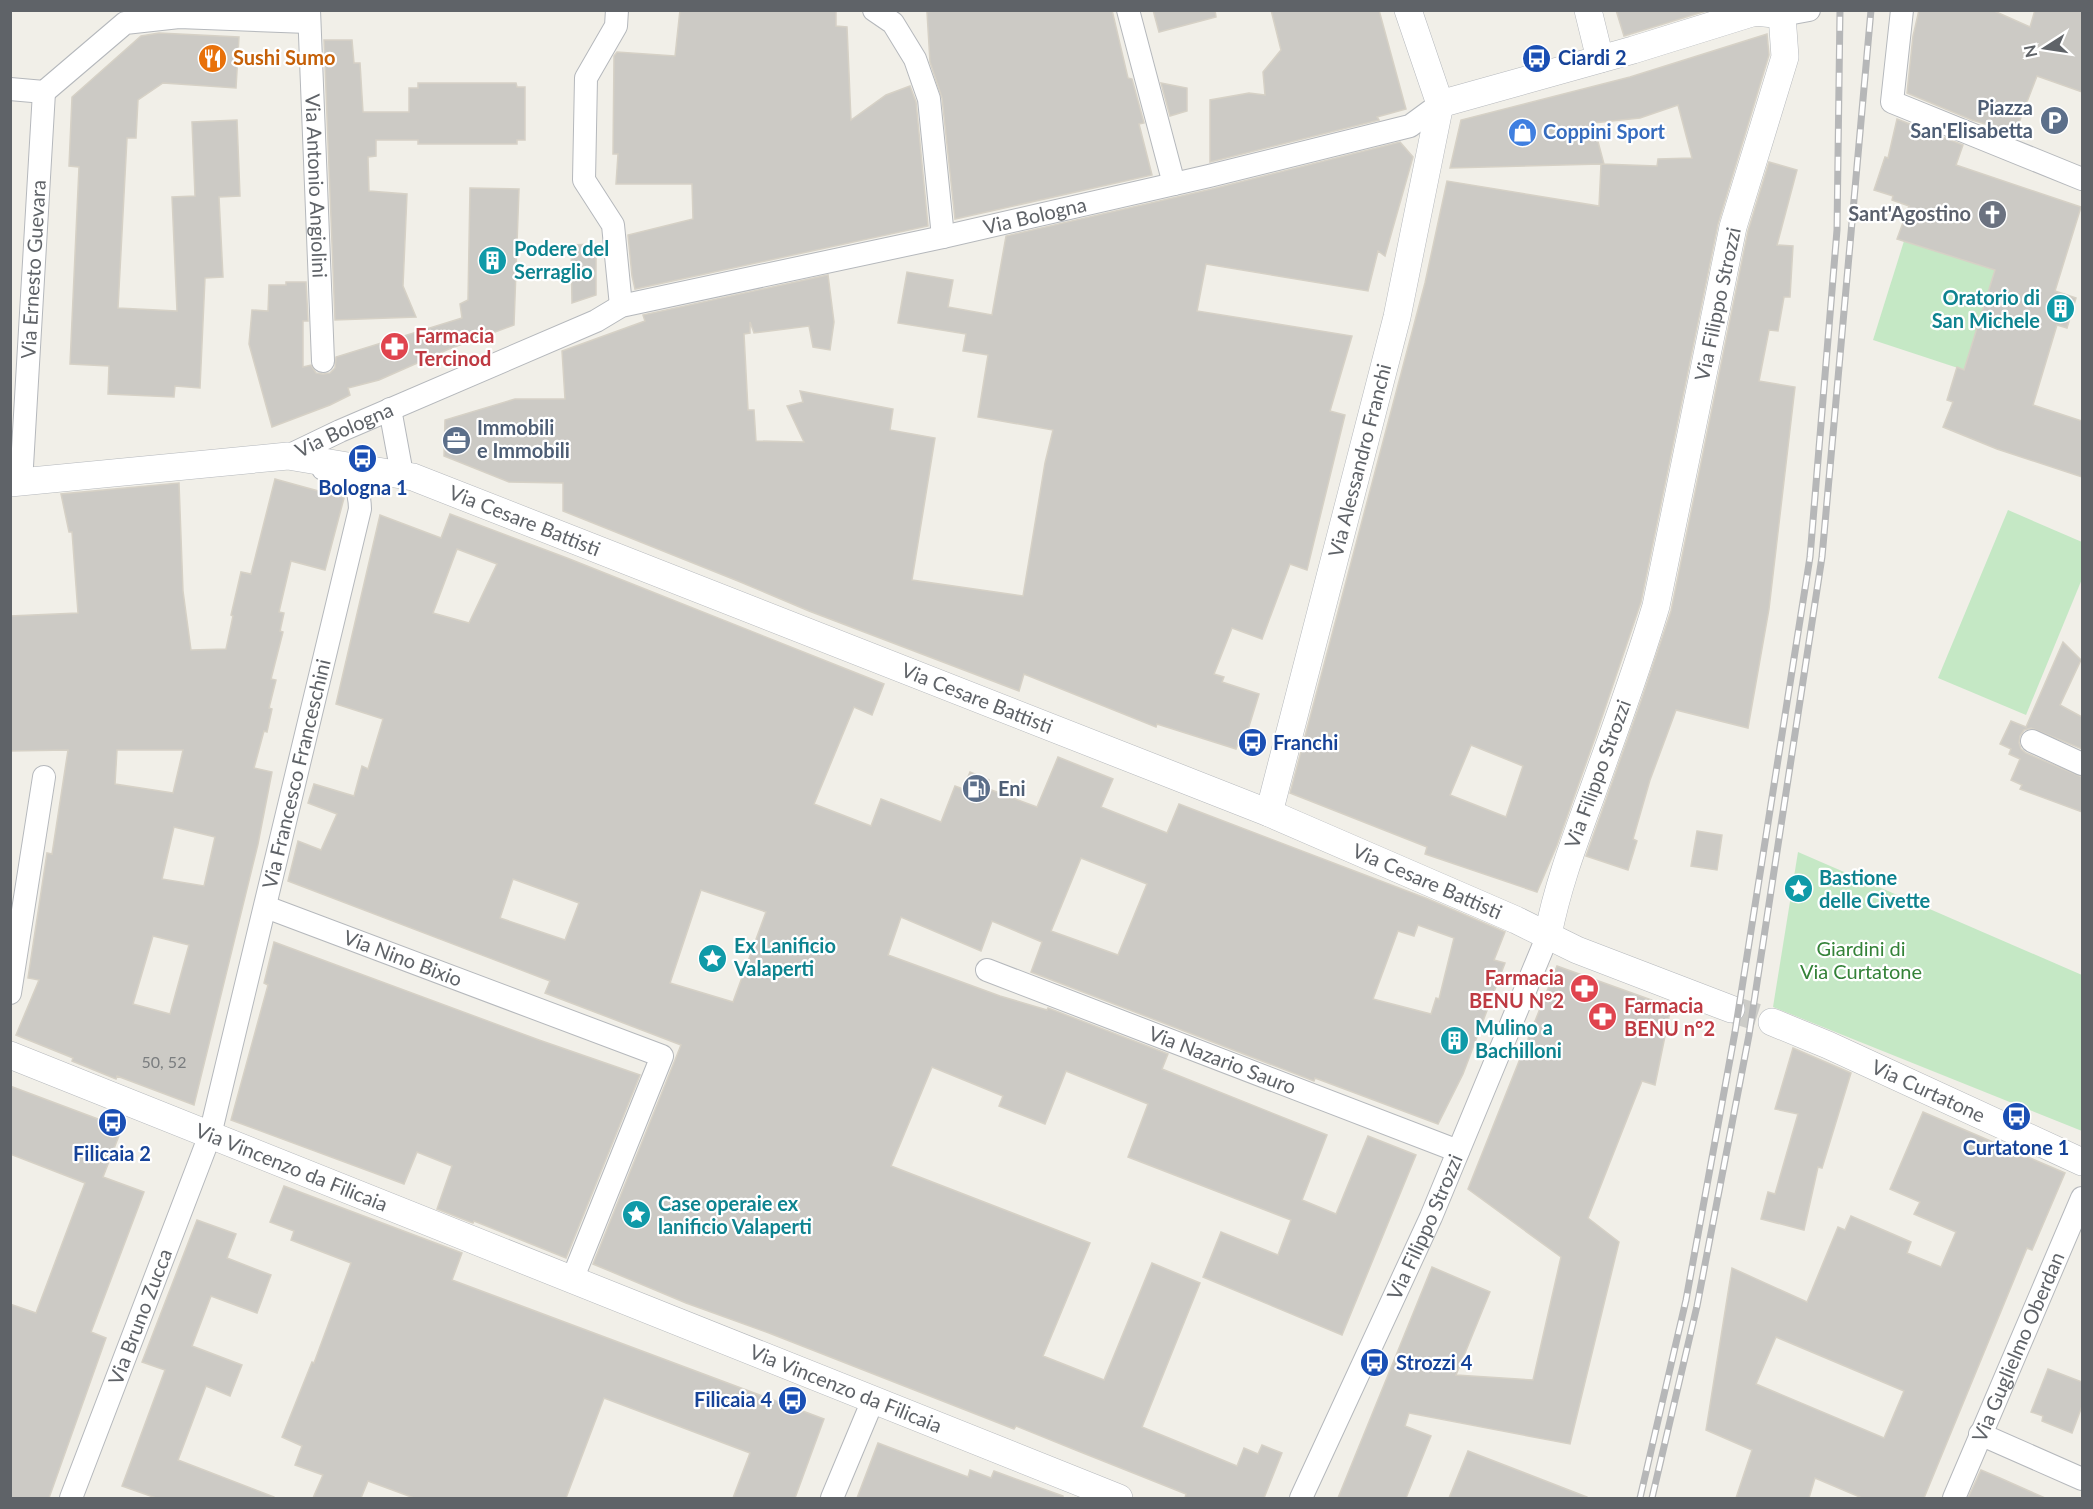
<svg xmlns="http://www.w3.org/2000/svg" width="2093" height="1509" viewBox="0 0 2093 1509" font-family="Lato,sans-serif">
<rect width="100%" height="100%" fill="#f1efe8"/>
<!-- green -->
<g fill="#c5e8c5">
<polygon points="1904,241 1995,270 1964,370 1873,340"/>
<polygon points="2008,510 2082,542 2082,579 2026,715 1938,678"/>
<polygon points="1798,852 2082,975 2082,1131 1773,1007"/>
</g>
<!-- building -->
<g fill="#cccac5" stroke="#d6d1c6" stroke-width="1.5" fill-rule="evenodd">
<polygon points="680,10 836,10 836,26 847,27 851,120 886,95 910,86 916,102 928,226 635,289 632,276 628,235 693,219 692,184 616,184 618,154 613,154 614,56 617,52 675,56"/>
<polygon points="940,10 1112,10 1128,78 1132,79 1144,123 1139,124 1152,175 955,219 942,98 930,62 927,12"/>
<polygon points="1153,10 1215,10 1216,17 1159,32"/>
<polygon points="1271,10 1379,10 1406,109 1377,117 1379,120 1210,162 1210,100 1249,93 1265,95 1263,72 1281,50"/>
<polygon points="1616,10 1706,10 1706,11 1624,36"/>
<polygon points="1919,10 1992,10 2030,27 2035,10 2082,10 2082,92 2037,76 2015,133 1972,120 1907,93 1913,36"/>
<polygon points="159,33 239,37 236,88 163,83 138,100 136,138 127,138 118,308 177,311 172,197 195,196 192,122 237,120 240,196 219,197 223,277 205,278 200,388 175,386 174,397 108,394 109,366 70,364 79,167 69,166 72,97 141,36"/>
<path d="M1767,34l2,21 -51,169 -77,378 -45,133 -39,110 -20,47 -112,-38 2,-7 -137,-54 135,-510 22,-102 152,25 2,-42 -151,4 11,-48 169,-43zM1678,105l14,53 -34,1 -1,7 -56,-2h3l-11,-41 47,-5zM1471,745l52,21 -17,51 -56,-22z"/>
<polygon points="324,40 352,40 354,63 360,63 363,112 409,112 409,88 418,88 418,83 516,83 517,87 525,87 525,140 517,140 517,144 418,144 418,140 376,140 376,156 368,157 369,191 407,194 403,286 416,317 335,320"/>
<polygon points="1161,83 1187,88 1187,111 1170,116"/>
<polygon points="1897,119 1963,145 1956,165 2081,207 2055,291 2076,298 2067,328 2057,325 2033,405 2082,421 2082,477 1997,449 1943,427 1953,402 1947,400 1957,367 1964,370 1995,270 1897,239 1909,206 1892,200 1893,196 1874,190 1885,157 1888,158"/>
<polygon points="1400,142 1413,157 1385,256 1378,251 1368,291 1206,264 1197,311 1352,336 1330,411 1345,415 1307,570 1290,564 1262,639 1232,628 1214,674 1224,677 1222,682 1259,694 1247,733 1242,731 1236,749 1157,724 1156,727 1024,674 1019,691 809,611 738,581 563,511 563,483 509,482 444,456 445,420 515,399 565,399 562,351 645,321 643,315 828,275 834,322 830,350 813,347 809,326 754,333 750,322 750,333 744,334 748,410 754,410 756,441 804,442 787,406 803,402 800,391 893,409 890,430 935,438 912,580 1023,596 1045,463 1053,430 978,417 988,355 963,351 966,334 898,323 907,272 953,280 948,307 992,315 1006,236 1212,189"/>
<polygon points="1769,162 1797,170 1777,245 1793,246 1790,297 1784,297 1778,331 1769,330 1759,381 1795,387 1769,609 1748,728 1676,710 1650,780 1633,839 1637,841 1628,870 1586,856 1641,701 1671,611 1748,231"/>
<polygon points="470,188 519,189 514,325 449,349 379,380 348,388 350,395 330,405 272,427 249,344 252,310 268,311 269,285 286,285 286,282 306,282 308,321 303,321 303,367 311,365 316,373 323,374 330,373 335,368 336,357 462,318 460,304 468,300"/>
<polygon points="596,244 596,295 572,303 571,245"/>
<path d="M275,479l69,19 -19,72 -34,-9 -12,51 5,1 -4,18 3,1 -12,47 5,1 -7,28 3,1 -5,23 -3,-1 -10,37 18,4 -14,72 -64,261 -77,-29 -1,3 -44,-18 1,-3 -57,-23 23,-55 -11,-2 19,-125 5,1 16,-104 -58,1v-135l68,-3 -6,-81h-3l-8,-38 118,-11 4,108 8,59 35,-1 7,-33 -2,-1 10,-43 10,2zM117,750h66l-10,43 -58,-9zM174,827l41,10 -11,49 -42,-7zM153,936l36,9 -19,69 -37,-10z"/>
<path d="M450,514l117,44 317,126 -12,31 -18,-8 -40,97 57,22 10,-27 60,23 14,-36 8,3 7,-17 19,8 -3,8 51,19 21,-50 55,22 -12,28 66,26 12,-29 249,95 77,33 -11,28 11,3 -42,111 -25,50 -123,-46 -1,3 -283,-109 11,-30 -50,-21 -11,30 -80,-34 -13,38 112,41 47,14 1,-2 120,46 -6,15 165,66 -25,65 34,14 32,-78 48,19 -74,180 -139,-58 18,-45 57,23 13,-35 -163,-63 20,-53 -82,-33 -21,53 -46,-18 4,-10 -71,-29 -41,99 199,77 -47,113 61,24 48,-117 48,20 -58,144 95,39 7,-18 14,6 4,-9 20,8 -18,45h-79l1,-4 -108,-43 -62,-25 -2,3 -245,-96 -83,-30 -93,-39 88,-219 -136,-52 5,-12 -262,-100 10,-40 23,9 16,-36 -29,-11 6,-19 40,12 8,-30 6,3 15,-50 -47,-15 44,-189 61,23zM457,549l40,15 -28,59 -36,-10zM1081,858l66,26 -29,71 -67,-24zM513,879l66,24 -14,37 -65,-22zM701,890l65,22 -33,90 -63,-19zM1418,925l36,13 -15,61 -3,-1 -5,16 -58,-15 25,-68 16,5z"/>
<polygon points="2063,642 2081,660 2060,705 2082,717 2082,749 2031,728 2024,730 2020,736 2019,743 2021,749 2026,753 2082,777 2082,812 2020,789 2022,785 2011,780 2020,759 2009,754 2011,749 2000,744 2011,721 2026,727"/>
<polygon points="1697,831 1722,835 1717,870 1691,866"/>
<polygon points="274,942 539,1040 640,1075 566,1258 474,1221 473,1223 437,1209 452,1166 417,1152 404,1184 231,1120 268,985 264,983"/>
<polygon points="1557,966 1671,1007 1655,1085 1642,1081 1588,1218 1619,1242 1570,1444 1409,1413 1405,1426 1431,1436 1406,1498 1338,1498 1432,1267 1490,1292 1456,1375 1533,1380 1561,1257 1468,1189"/>
<polygon points="1793,1048 1851,1073 1822,1168 1818,1167 1804,1230 1761,1219 1768,1192 1775,1194 1798,1114 1775,1109"/>
<polygon points="10,1086 122,1128 103,1177 144,1192 91,1332 106,1338 49,1498 10,1498 10,1304 36,1313 85,1183 10,1154"/>
<path d="M1923,1112l142,61 -33,77 -5,-2 -103,250h-62l-47,-20 -6,20h-73l16,-48 -46,-20 26,-162 75,34 31,-75 7,3 6,-14 60,26 -4,11 34,14 15,-35 -42,-18 6,-12 -30,-13zM1776,1337l128,54 -20,47 -128,-54z"/>
<polygon points="284,1186 462,1253 452,1280 824,1419 795,1498 733,1498 750,1453 604,1398 566,1498 414,1498 368,1481 361,1498 313,1498 323,1475 295,1465 302,1446 282,1437 312,1362 314,1363 351,1263 291,1240 294,1231 270,1222"/>
<polygon points="197,1220 236,1234 227,1258 271,1275 257,1313 211,1296 192,1346 242,1365 230,1396 206,1386 178,1460 274,1497 274,1498 156,1498 122,1486 165,1370 142,1362"/>
<polygon points="2048,1369 2082,1382 2082,1406 2072,1433 2042,1421 2043,1416 2031,1412"/>
<polygon points="878,1443 968,1477 970,1470 991,1478 994,1471 1063,1496 1063,1498 857,1498"/>
<polygon points="1468,1451 1587,1497 1587,1498 1449,1498"/>
<polygon points="1981,1470 2000,1478 2045,1498 1968,1498"/>
</g>
<g fill="none" stroke-linecap="round" stroke-linejoin="round">
<!-- tertiary-tunnel -->
<polyline stroke="#ccccc8" stroke-width="27" stroke-dasharray="27 14" stroke-linecap="butt" points="1731,1009 1772,1022"/>
<defs>
<g id="minor">
<path id="s1" d="M309,10l14,351"/>
<polyline points="617,10 616,26 586,78 584,180 613,225 621,306"/>
<polyline points="874,10 893,23 915,59 929,99 943,237"/>
<polyline points="1128,10 1174,184"/>
<polyline points="1902,10 1892,102 2082,179"/>
<polyline points="1782,15 1809,10"/>
<polyline points="10,89 44,92 125,23 179,17 308,22"/>
<polyline points="390,409 402,474"/>
<path id="s2" d="M288,456l52,-25 256,-110 25,-15 322,-69 266,-61 201,-50 30,-22"/>
<path id="s3" d="M21,483l23,-391"/>
<polyline points="2032,741 2082,764"/>
<path id="s4" d="M266,907l396,149 -90,224"/>
<path id="s5" d="M987,970l471,181"/>
<polyline points="10,993 44,777"/>
<polyline points="1980,1434 2082,1479"/>
<path id="s6" d="M71,1498l139,-363 150,-626c-1,-31 -11,-30 -37,-40"/>
<polyline points="832,1498 873,1400"/>
<path id="s7" d="M1301,1498l130,-281 117,-282"/>
<path id="s8" d="M1954,1498l128,-300"/>
</g>
<g id="tertiary">
<polyline points="1588,10 1600,59"/>
<path d="M1440,104l193,-54 122,-38 27,3 3,42 -52,170 -77,379c-18,61 -40,120 -61,179 -18,50 -37,98 -47,150"/>
<path id="s9" d="M10,483l278,-27 125,21 856,336 247,107 61,30 154,59"/>
<path id="s10" d="M1269,813l128,-496 43,-213 -32,-94"/>
<path id="s11" d="M1772,1022l56,23 254,117"/>
<path id="s12" d="M10,1055l1109,443"/>
</g>
</defs>
<!-- minor casing -->
<use href="#minor" stroke="#b5b8bc" stroke-width="24"/>
<!-- tertiary casing -->
<use href="#tertiary" stroke="#b5b8bc" stroke-width="28"/>
<!-- minor -->
<use href="#minor" stroke="#fff" stroke-width="22"/>
<!-- tertiary -->
<use href="#tertiary" stroke="#fff" stroke-width="27"/>
<defs>
<g id="rail">
<polyline points="1640,1498 1686,1300 1735,1032 1810,557 1837,230 1840,10"/>
<polyline points="1652,1498 1697,1306 1749,1035 1822,557 1871,10"/>
</g>
</defs>
<!-- rail casing -->
<use href="#rail" stroke="#b6b7b8" stroke-width="7"/>
<!-- rail -->
<use href="#rail" stroke="#fff" stroke-width="4.5" stroke-dasharray="14" stroke-linecap="butt"/>
</g>
<!-- icons -->
<defs>
<symbol id="restaurant-disc" viewBox="-11 -11 22 22"><circle r="9.5" fill="#e8710a" stroke="#fff"/><path d="M-5-6h1v4h1v-4h1v4h1v-4h1v5L-1.5 .5V6h-2V.5L-5-1ZM5-6V6H3V1.5H1.5Q1.5-4 5-6Z" fill="#fff"/></symbol>
<symbol id="bus-disc" viewBox="-11 -11 22 22"><circle r="9.5" fill="#1a4fb4" stroke="#fff"/><path d="M-5-6H5V4H4V6H2V4H-2V6H-4V4H-5ZM-3.5-4V0h7V-4ZM-3.5 1.2v1.5H-2V1.2ZM2 1.2v1.5H3.5V1.2Z" fill="#fff"/></symbol>
<symbol id="parking-disc" viewBox="-11 -11 22 22"><circle r="9.5" fill="#5c6f8a" stroke="#fff"/><path d="M-3.5-5.5H1a3.5 3.5 0 0 1 0 7H-1V5.5H-3.5ZM-1-3.4V-.6H.8a1.4 1.4 0 0 0 0-2.8Z" fill="#fff"/></symbol>
<symbol id="shop-disc" viewBox="-11 -11 22 22"><circle r="9.5" fill="#3f7fe0" stroke="#fff"/><path d="M-5-2.5h2.3a2.7 3.5 0 0 1 5.4 0H5L5.5 6h-11ZM-1.5-2.5h3a1.5 2.3 0 0 0-3 0Z" fill="#fff"/></symbol>
<symbol id="church-disc" viewBox="-11 -11 22 22"><circle r="9.5" fill="#6b7280" stroke="#fff"/><path d="M-1.2-6h2.4v3.5h3.3v2.4h-3.3V6h-2.4V-.1h-3.3v-2.4h3.3Z" fill="#fff"/></symbol>
<symbol id="building-disc" viewBox="-11 -11 22 22"><circle r="9.5" fill="#0f9aa8" stroke="#fff"/><path d="M-4-6H4V6H1V3H-1V6H-4ZM-2.5-4.3h1.7v1.8h-1.7ZM.8-4.3h1.7v1.8H.8ZM-2.5-1h1.7V.8h-1.7ZM.8-1h1.7V.8H.8Z" fill="#fff"/></symbol>
<symbol id="pharmacy-disc" viewBox="-11 -11 22 22"><circle r="9.5" fill="#e0444e" stroke="#fff"/><path d="M-2-6h4v4h4v4h-4v4h-4v-4h-4v-4h4Z" fill="#fff"/></symbol>
<symbol id="office-disc" viewBox="-11 -11 22 22"><circle r="9.5" fill="#5c6f8a" stroke="#fff"/><path d="M-6-3h4V-5.5h4V-3h4V5H-6ZM-1-4.5V-3h2v-1.5ZM-6 0V1H6V0Z" fill="#fff"/></symbol>
<symbol id="fuel-disc" viewBox="-11 -11 22 22"><circle r="9.5" fill="#5c6f8a" stroke="#fff"/><path d="M-5.5-6h7V0h2V4h1.3V-2.5L3-4.5l.8-.8L6-3V5H2.5V1h-1V6h-7ZM-4.2-4.7v3.2H.2V-4.7Z" fill="#fff"/></symbol>
<symbol id="sight-disc" viewBox="-11 -11 22 22"><circle r="9.5" fill="#0f9aa8" stroke="#fff"/><path d="M0-6L1.8-2.2L6-1.7L2.9 1.2L3.7 5.4L0 3.3L-3.7 5.4L-2.9 1.2L-6-1.7L-1.8-2.2Z" fill="#fff"/></symbol>
</defs>
<g fill-rule="evenodd">
<use href="#restaurant-disc" x="196" y="42" width="33" height="33"/>
<use href="#bus-disc" x="1520" y="42" width="33" height="33"/>
<use href="#parking-disc" x="2038" y="104" width="33" height="33"/>
<use href="#shop-disc" x="1506" y="116" width="33" height="33"/>
<use href="#church-disc" x="1976" y="198" width="33" height="33"/>
<use href="#building-disc" x="476" y="244" width="33" height="33"/>
<use href="#building-disc" x="2044" y="292" width="33" height="33"/>
<use href="#pharmacy-disc" x="378" y="330" width="33" height="33"/>
<use href="#office-disc" x="440" y="424" width="33" height="33"/>
<use href="#bus-disc" x="346" y="442" width="33" height="33"/>
<use href="#bus-disc" x="1236" y="726" width="33" height="33"/>
<use href="#fuel-disc" x="960" y="772" width="33" height="33"/>
<use href="#sight-disc" x="1782" y="872" width="33" height="33"/>
<use href="#sight-disc" x="696" y="942" width="33" height="33"/>
<use href="#pharmacy-disc" x="1568" y="972" width="33" height="33"/>
<use href="#pharmacy-disc" x="1586" y="1000" width="33" height="33"/>
<use href="#building-disc" x="1438" y="1024" width="33" height="33"/>
<use href="#bus-disc" x="2000" y="1100" width="33" height="33"/>
<use href="#bus-disc" x="96" y="1106" width="33" height="33"/>
<use href="#sight-disc" x="620" y="1198" width="33" height="33"/>
<use href="#bus-disc" x="1358" y="1346" width="33" height="33"/>
<use href="#bus-disc" x="776" y="1384" width="33" height="33"/>
</g>
<g text-anchor="middle" stroke-width="4.5" stroke-linejoin="round" paint-order="stroke">
<!-- number labels -->
<g font-size="16" fill="#7a7d7f">
<text x="164" y="1068">50, 52</text>
</g>
<!-- food labels -->
<g font-size="20" font-weight="bold" fill="#c56008" stroke="#fff" text-anchor="start">
<text x="233" y="65">Sushi Sumo</text>
</g>
<!-- transit labels -->
<g font-size="20" font-weight="bold" fill="#164399" stroke="#fff" text-anchor="start">
<text x="1558" y="65">Ciardi 2</text>
<text x="363" y="495" text-anchor="middle">Bologna 1</text>
<text x="1273" y="750">Franchi</text>
<text x="2016" y="1155" text-anchor="middle">Curtatone 1</text>
<text x="112" y="1161" text-anchor="middle">Filicaia 2</text>
<text x="1396" y="1370">Strozzi 4</text>
<text x="772" y="1407" text-anchor="end">Filicaia 4</text>
</g>
<!-- service labels -->
<g font-size="20" font-weight="bold" fill="#4e5e75" stroke="#fff" text-anchor="start">
<text x="2033" y="115" text-anchor="end">Piazza<tspan x="2033" dy="23">San'Elisabetta</tspan></text>
<text x="477" y="435">Immobili<tspan x="477" dy="23">e Immobili</tspan></text>
<text x="998" y="796">Eni</text>
</g>
<!-- shop labels -->
<g font-size="20" font-weight="bold" fill="#366cbe" stroke="#fff" text-anchor="start">
<text x="1543" y="139">Coppini Sport</text>
</g>
<!-- street labels -->
<g font-size="20" fill="#5f6368" stroke="#fff">
<text dy="7" stroke="none"><textPath href="#s1" startOffset="176">Via Antonio Angiolini</textPath></text>
<text dy="7" stroke="none"><textPath href="#s2" startOffset="789">Via Bologna</textPath></text>
<text dy="7" stroke="none"><textPath href="#s3" startOffset="214">Via Ernesto Guevara</textPath></text>
<text transform="translate(1718 304) rotate(-78)" y="7">Via Filippo Strozzi</text>
<text dy="7" stroke="none"><textPath href="#s2" startOffset="62">Via Bologna</textPath></text>
<text dy="7" stroke="none"><textPath href="#s10" startOffset="364">Via Alessandro Franchi</textPath></text>
<text dy="7" stroke="none"><textPath href="#s9" startOffset="526">Via Cesare Battisti</textPath></text>
<text dy="7" stroke="none"><textPath href="#s9" startOffset="1012">Via Cesare Battisti</textPath></text>
<text dy="7" stroke="none"><textPath href="#s6" startOffset="760">Via Francesco Franceschini</textPath></text>
<text transform="translate(1598 774) rotate(-70)" y="7">Via Filippo Strozzi</text>
<text dy="7" stroke="none"><textPath href="#s9" startOffset="1498">Via Cesare Battisti</textPath></text>
<text dy="7" stroke="none"><textPath href="#s4" startOffset="146">Via Nino Bixio</textPath></text>
<text dy="7" stroke="none"><textPath href="#s5" startOffset="252">Via Nazario Sauro</textPath></text>
<text dy="7" stroke="none"><textPath href="#s11" startOffset="171">Via Curtatone</textPath></text>
<text dy="7" stroke="none"><textPath href="#s12" startOffset="303">Via Vincenzo da Filicaia</textPath></text>
<text dy="7" stroke="none"><textPath href="#s7" startOffset="298">Via Filippo Strozzi</textPath></text>
<text dy="7" stroke="none"><textPath href="#s6" startOffset="194">Via Bruno Zucca</textPath></text>
<text dy="7" stroke="none"><textPath href="#s8" startOffset="164">Via Guglielmo Oberdan</textPath></text>
<text dy="7" stroke="none"><textPath href="#s12" startOffset="900">Via Vincenzo da Filicaia</textPath></text>
</g>
<!-- worship labels -->
<g font-size="20" font-weight="bold" fill="#5b616d" stroke="#fff" text-anchor="end">
<text x="1971" y="221">Sant'Agostino</text>
</g>
<!-- culture labels -->
<g font-size="20" font-weight="bold" fill="#0d838f" stroke="#fff" text-anchor="start">
<text x="514" y="256">Podere del<tspan x="514" dy="23">Serraglio</tspan></text>
<text x="2040" y="305" text-anchor="end">Oratorio di<tspan x="2040" dy="23">San Michele</tspan></text>
<text x="1819" y="885">Bastione<tspan x="1819" dy="23">delle Civette</tspan></text>
<text x="734" y="953">Ex Lanificio<tspan x="734" dy="23">Valaperti</tspan></text>
<text x="1475" y="1035">Mulino a<tspan x="1475" dy="23">Bachilloni</tspan></text>
<text x="658" y="1211">Case operaie ex<tspan x="658" dy="23">lanificio Valaperti</tspan></text>
</g>
<!-- health labels -->
<g font-size="20" font-weight="bold" fill="#be3a42" stroke="#fff" text-anchor="start">
<text x="415" y="343">Farmacia<tspan x="415" dy="23">Tercinod</tspan></text>
<text x="1564" y="985" text-anchor="end">Farmacia<tspan x="1564" dy="23">BENU N°2</tspan></text>
<text x="1624" y="1013">Farmacia<tspan x="1624" dy="23">BENU n°2</tspan></text>
</g>
<!-- park labels -->
<g font-size="20" fill="#348238" stroke="#fff">
<text x="1861" y="956">Giardini di<tspan x="1861" dy="23">Via Curtatone</tspan></text>
</g>
</g>
<!-- border -->
<rect width="2093" height="1509" fill="none" stroke="#5f6368" stroke-width="24"/>
<!-- north arrow -->
<g transform="translate(2045 48) rotate(258)" stroke="#ffffff" stroke-width="4.5" paint-order="stroke">
<path d="M0-4.5L10 22L0 15L-10 22Z" fill="#5f6368"/>
<text y="-9" font-size="16" font-weight="bold" text-anchor="middle" fill="#5f6368">N</text>
</g>
</svg>
